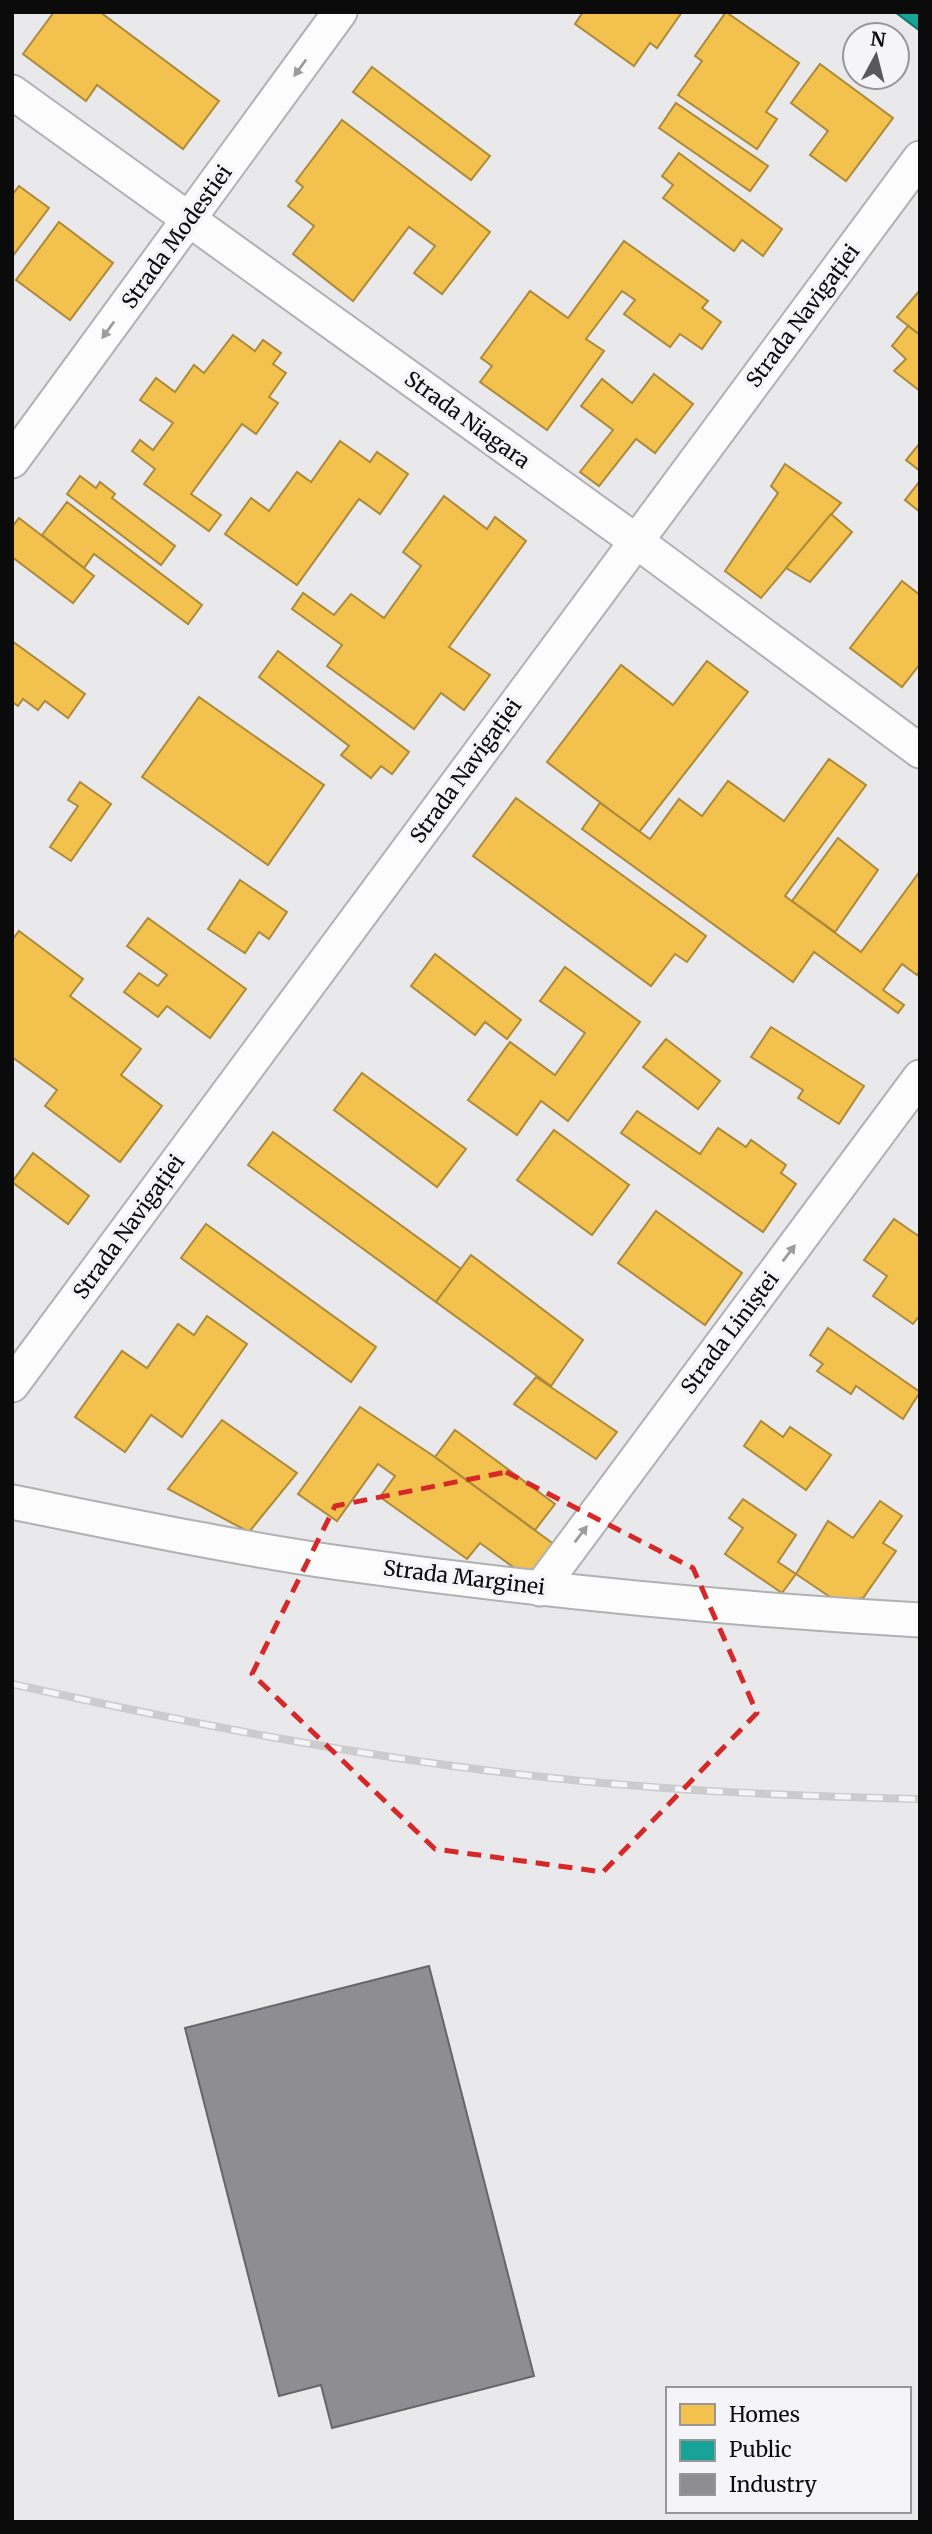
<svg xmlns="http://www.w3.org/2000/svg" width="932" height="2534" viewBox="0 0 932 2534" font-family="Merriweather,serif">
<rect width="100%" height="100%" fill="#e9e8ea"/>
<!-- homes -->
<g fill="#f2c14e" stroke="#ad8a3a" stroke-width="2">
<polygon points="54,12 100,12 219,101 183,149 97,85 86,101 23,54"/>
<polygon points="583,12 682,12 657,48 650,43 634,66 575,24"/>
<polygon points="726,12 799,63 766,112 777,119 757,149 678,95 702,61 695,56"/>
<polygon points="820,64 893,118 846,181 810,155 828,131 791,103"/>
<polygon points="372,67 490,156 471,180 353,92"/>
<polygon points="676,103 768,166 750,191 659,128"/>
<polygon points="342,120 490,232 442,294 414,273 435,246 409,227 353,301 293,254 314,226 288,206 303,187 296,181"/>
<polygon points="679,153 782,229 763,256 742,240 734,251 663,198 673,185 662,176"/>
<polygon points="19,186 49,208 12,257 12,195"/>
<polygon points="59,222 113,263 70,320 16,280"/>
<polygon points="624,241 708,301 702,308 721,322 702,349 680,334 670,347 624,314 635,300 622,291 586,339 604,351 547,430 480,382 492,366 481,358 530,291 568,318"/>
<polygon points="920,290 920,335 897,317"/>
<polygon points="908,326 920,335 920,391 894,371 906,359 892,346"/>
<polygon points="233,335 255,351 263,340 281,353 273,364 286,373 269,397 278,403 256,434 242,424 191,494 221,515 209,531 144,484 155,469 132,451 140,440 153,450 173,423 140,400 156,378 175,392 194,365 204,373"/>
<polygon points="654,374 693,404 655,453 636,439 599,486 580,472 613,430 581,406 602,379 632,403"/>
<polygon points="340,441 370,462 377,452 408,474 380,514 359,499 297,585 225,534 251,498 269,511 297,472 311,482"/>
<polygon points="920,443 920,471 906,460"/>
<polygon points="785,464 841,503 761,598 725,571 778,493 771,486"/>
<polygon points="80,476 96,488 100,482 115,494 112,498 175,546 161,565 67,494"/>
<polygon points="920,481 920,512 905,500"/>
<polygon points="444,496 487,529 495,517 526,541 449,647 490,675 464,710 441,693 414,729 327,666 342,645 292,609 303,593 334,615 351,594 384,618 421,566 403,552"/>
<polygon points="67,502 202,605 188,624 94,554 84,568 42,535"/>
<polygon points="831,514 852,532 810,582 786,568"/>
<polygon points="19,518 94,576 73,603 12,557 12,527"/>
<polygon points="902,581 920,595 920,664 902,687 850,648"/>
<polygon points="12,641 85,694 68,718 45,701 38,710 23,699 18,706 12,702"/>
<polygon points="278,651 409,752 392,774 381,766 371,778 341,755 349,746 259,677"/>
<polygon points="707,661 748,692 639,832 547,762 621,665 673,705"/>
<polygon points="199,697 324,785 268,865 142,777"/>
<polygon points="829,759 866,785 785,896 861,952 920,871 920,970 917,975 902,964 883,990 904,1005 898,1013 814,952 793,982 582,829 600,803 650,839 679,799 702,816 728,781 784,821"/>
<polygon points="80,782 111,804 71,861 50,847 78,806 68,800"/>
<polygon points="516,798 706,936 687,962 675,954 651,986 473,856"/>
<polygon points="838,838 878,870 835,932 792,901"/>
<polygon points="240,880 287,912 269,939 259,932 245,953 208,929"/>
<polygon points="148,918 246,989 210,1038 167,1006 158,1017 124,992 139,973 158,986 167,975 127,946"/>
<polygon points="19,931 83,979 70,996 141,1049 121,1075 162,1106 120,1162 45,1106 57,1090 12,1057 12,940"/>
<polygon points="435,954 521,1020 507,1039 485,1022 475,1035 411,986"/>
<polygon points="565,967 640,1022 568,1121 541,1101 517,1135 468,1100 510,1042 555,1075 585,1033 540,1001"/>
<polygon points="771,1027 864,1086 839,1124 798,1098 803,1090 751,1057"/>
<polygon points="666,1039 720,1081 698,1109 643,1067"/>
<polygon points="362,1073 466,1149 437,1187 334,1110"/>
<polygon points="637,1111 700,1154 718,1128 746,1147 751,1140 786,1165 781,1173 796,1184 763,1232 621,1133"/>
<polygon points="554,1130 629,1185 592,1235 517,1180"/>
<polygon points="273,1132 461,1269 436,1302 248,1165"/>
<polygon points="33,1153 89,1196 68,1224 12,1182"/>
<polygon points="656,1211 742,1273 705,1325 618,1263"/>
<polygon points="894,1219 920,1237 920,1315 913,1324 873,1296 887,1276 864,1260"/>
<polygon points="206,1224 376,1347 351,1382 181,1258"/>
<polygon points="471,1255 583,1340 551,1386 436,1302"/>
<polygon points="207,1316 247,1344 182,1437 151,1415 125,1452 75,1417 122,1351 147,1368 178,1324 194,1335"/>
<polygon points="828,1328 920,1392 903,1419 856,1386 851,1394 817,1371 823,1364 810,1355"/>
<polygon points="536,1377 617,1432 596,1459 514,1404"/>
<polygon points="360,1407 435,1457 559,1548 534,1582 480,1543 467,1559 380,1497 395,1476 378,1464 337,1521 298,1494"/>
<polygon points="222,1420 297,1473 249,1532 168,1489"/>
<polygon points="761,1421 783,1437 790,1427 831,1455 806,1490 744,1446"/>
<polygon points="455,1430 555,1504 535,1530 435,1457"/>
<polygon points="743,1499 796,1535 778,1562 796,1574 782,1593 725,1554 743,1528 729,1518"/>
<polygon points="880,1501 902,1516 883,1543 896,1551 863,1598 839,1603 796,1574 828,1521 853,1538"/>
</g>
<!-- public -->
<polygon fill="#17a398" stroke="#13756e" stroke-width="2" points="895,12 920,12 920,31"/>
<!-- industry -->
<polygon fill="#8d8d92" stroke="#66666a" stroke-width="2" points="429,1966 534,2376 332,2428 321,2385 279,2396 185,2028"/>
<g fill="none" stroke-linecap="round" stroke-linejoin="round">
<defs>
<g id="minor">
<polyline points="12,92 636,541 920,751"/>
<polyline points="12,461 340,12"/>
<polyline points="12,1385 920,158"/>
<path d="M12,1502c109,22 218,45 328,61 193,27 386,46 580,57"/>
<polyline points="540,1589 920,1077"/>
</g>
</defs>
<!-- minor casing -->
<use href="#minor" stroke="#b1b0b2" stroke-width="37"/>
<!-- minor -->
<use href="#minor" stroke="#fcfcfc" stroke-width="33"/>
<defs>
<path id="rail" d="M12,1684c176,39 353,74 532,93 125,14 250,19 376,22"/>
</defs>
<!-- rail casing -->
<use href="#rail" stroke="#cccccd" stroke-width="8"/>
<!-- rail -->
<use href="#rail" stroke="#f5f4f8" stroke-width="5" stroke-dasharray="16" stroke-linecap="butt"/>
</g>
<!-- one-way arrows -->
<defs><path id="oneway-solid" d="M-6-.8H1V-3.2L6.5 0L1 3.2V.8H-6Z" transform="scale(1.75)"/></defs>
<g fill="#9c9c9c">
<use href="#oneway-solid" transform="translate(300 68) rotate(126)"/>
<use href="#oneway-solid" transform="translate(108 330) rotate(126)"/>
<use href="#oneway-solid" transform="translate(789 1253) rotate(-53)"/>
<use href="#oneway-solid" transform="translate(581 1534) rotate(-53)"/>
</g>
<!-- marked area -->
<path fill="none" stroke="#d62828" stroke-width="5" stroke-dasharray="14 9" stroke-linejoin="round" d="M506,1472l187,96 64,145 -154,159 -168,-23 -183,-175 83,-168z"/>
<g text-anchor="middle" stroke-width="7" stroke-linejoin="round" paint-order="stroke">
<!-- street labels -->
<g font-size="21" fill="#0b0b0c" stroke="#f5f4f8">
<text transform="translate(177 237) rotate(-54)" y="7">Strada Modestiei</text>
<text transform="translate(803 316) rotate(-53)" y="7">Strada Navigației</text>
<text transform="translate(467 420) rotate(36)" y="7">Strada Niagara</text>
<text transform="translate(466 771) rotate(-54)" y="7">Strada Navigației</text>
<text transform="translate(129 1227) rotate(-54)" y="7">Strada Navigației</text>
<text transform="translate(730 1333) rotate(-53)" y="7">Strada Liniștei</text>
<text transform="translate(464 1578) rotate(7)" y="7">Strada Marginei</text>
</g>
</g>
<!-- border -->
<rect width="932" height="2534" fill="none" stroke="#0b0b0c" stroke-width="28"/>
<!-- legend -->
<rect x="666" y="2387" width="245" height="126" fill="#f5f4f8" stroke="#97979a" stroke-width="2"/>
<rect x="680" y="2404" width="35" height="21" fill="#f2c14e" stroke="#97979a" stroke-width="2"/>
<text x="729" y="2422" font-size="21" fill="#0b0b0c">Homes</text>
<rect x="680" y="2440" width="35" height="21" fill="#17a398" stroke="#97979a" stroke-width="2"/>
<text x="729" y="2457" font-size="21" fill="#0b0b0c">Public</text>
<rect x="680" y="2474" width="35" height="21" fill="#8d8d92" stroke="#97979a" stroke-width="2"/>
<text x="729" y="2492" font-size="21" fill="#0b0b0c">Industry</text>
<!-- north arrow -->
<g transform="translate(876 56) rotate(7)"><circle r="33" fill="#f5f4f8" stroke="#97979a" stroke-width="2"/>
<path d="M0-5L12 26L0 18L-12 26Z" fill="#59585a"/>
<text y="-10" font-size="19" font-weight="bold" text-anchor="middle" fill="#0b0b0c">N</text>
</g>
</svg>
